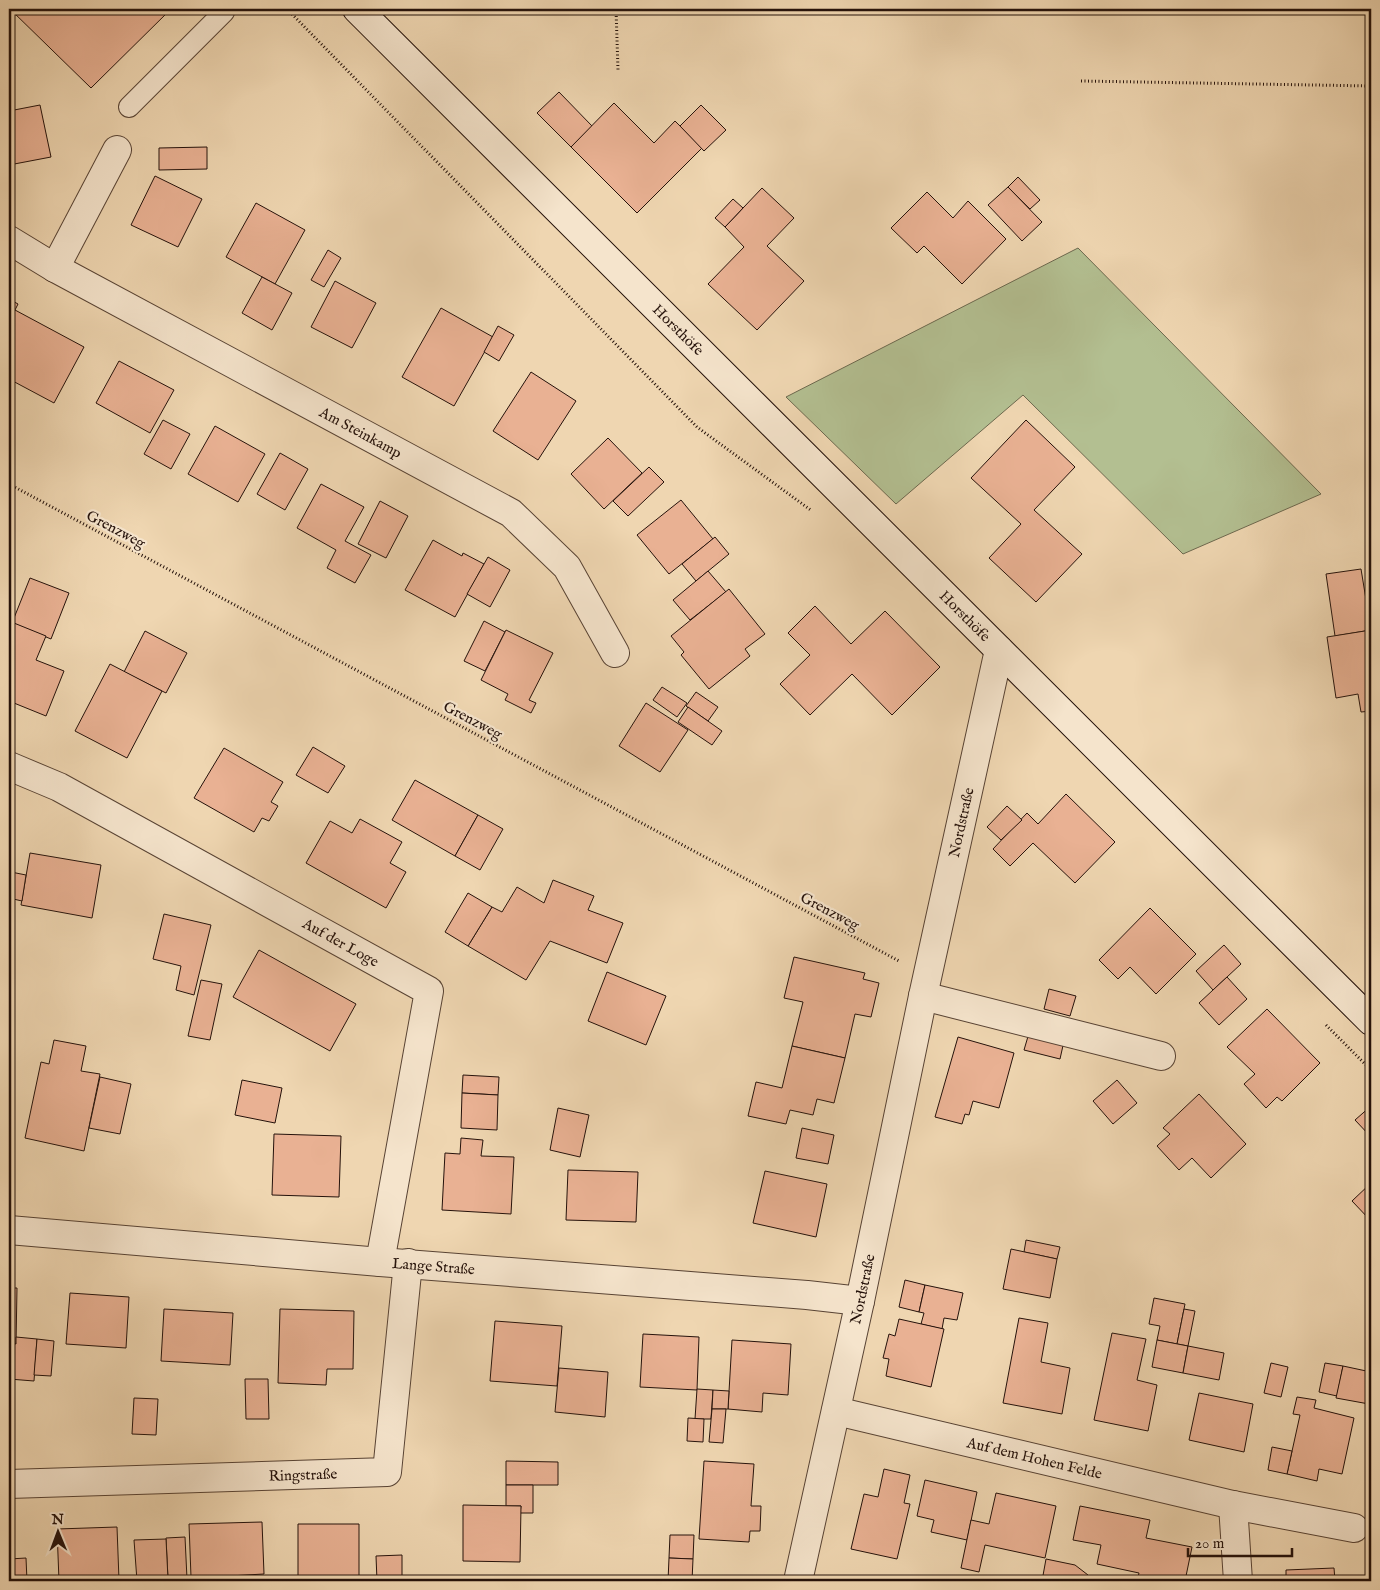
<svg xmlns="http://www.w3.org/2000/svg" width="1380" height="1590" viewBox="0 0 1380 1590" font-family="'IM FELL English',serif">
<rect width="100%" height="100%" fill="#efd6b1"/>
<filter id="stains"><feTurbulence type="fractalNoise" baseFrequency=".004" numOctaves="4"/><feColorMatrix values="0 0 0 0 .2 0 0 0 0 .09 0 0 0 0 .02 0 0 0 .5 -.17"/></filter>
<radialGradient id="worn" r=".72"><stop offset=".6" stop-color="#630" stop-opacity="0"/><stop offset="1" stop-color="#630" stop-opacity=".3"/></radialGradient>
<!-- green -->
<polygon fill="#b3bf91" stroke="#6c684e" points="1078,248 1321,494 1183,554 1023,395 896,504 786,397"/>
<!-- building -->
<g fill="#e9b193" stroke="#25120b">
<polygon points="10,9 171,9 91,88"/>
<polygon points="559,92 592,126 571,147 537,113"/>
<polygon points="614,103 654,143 675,121 702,148 637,213 571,147"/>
<polygon points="40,105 51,157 9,165 9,111"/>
<polygon points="701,105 726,130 704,151 680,126"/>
<polygon points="207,147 207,169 159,170 159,148"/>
<polygon points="155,176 202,199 178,247 131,225"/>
<polygon points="1018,177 1040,200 1030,209 1008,187"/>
<polygon points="1008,187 1042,222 1022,241 988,205"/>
<polygon points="762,188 794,218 767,246 804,281 757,330 708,284 744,247 725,227"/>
<polygon points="927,192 953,218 968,201 1006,239 962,284 924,246 917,253 891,228"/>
<polygon points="733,199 743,208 725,227 715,218"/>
<polygon points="256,203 305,230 275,284 226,257"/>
<polygon points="328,250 341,258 324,287 311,280"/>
<polygon points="262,277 292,293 272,330 242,313"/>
<polygon points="335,281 376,303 352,348 311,327"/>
<polygon points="9,299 18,304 9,322"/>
<polygon points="441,308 493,337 454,406 402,377"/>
<polygon points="15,310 84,347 54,403 9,379 9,322"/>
<polygon points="498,326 514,335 499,361 484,352"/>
<polygon points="119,361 174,390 150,433 96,403"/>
<polygon points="531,372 576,401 538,460 493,431"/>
<polygon points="163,420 190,434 171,469 144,454"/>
<polygon points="1026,420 1075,467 1034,510 1082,554 1036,602 989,558 1021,524 971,478"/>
<polygon points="215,426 265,454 238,502 188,474"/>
<polygon points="608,438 642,473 604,509 571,474"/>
<polygon points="280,453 308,469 285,510 257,494"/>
<polygon points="649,467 664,482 628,516 613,501"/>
<polygon points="321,484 364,507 345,541 371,555 355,583 327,568 336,550 297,528"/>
<polygon points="681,500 713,539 669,574 637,535"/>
<polygon points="380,501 408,516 386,558 358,544"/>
<polygon points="715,537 729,554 696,581 682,564"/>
<polygon points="433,540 462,556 463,553 484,564 455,617 405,590"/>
<polygon points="488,557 510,570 490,607 467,594"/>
<polygon points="1361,569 1371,630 1335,636 1326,574"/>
<polygon points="708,571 726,592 690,620 673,600"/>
<polygon points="30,578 69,593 51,639 12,623"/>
<polygon points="729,589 765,634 745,649 750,656 709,689 681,655 684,652 671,636"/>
<polygon points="815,606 851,644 885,611 940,667 892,715 852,674 810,715 780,684 810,655 788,633"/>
<polygon points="9,621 46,636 36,660 64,671 46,716 9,701"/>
<polygon points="484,621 505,632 485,671 464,661"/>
<polygon points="506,630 553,653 529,700 536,703 531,713 505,700 508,694 481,680"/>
<polygon points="1371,630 1371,711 1361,712 1358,694 1336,698 1327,637"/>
<polygon points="145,631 187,653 166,693 124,672"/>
<polygon points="110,664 162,691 127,758 75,731"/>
<polygon points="662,687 687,703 677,717 653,700"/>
<polygon points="696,692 718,707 708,721 686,706"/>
<polygon points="646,703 688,730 660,772 619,746"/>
<polygon points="688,707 722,731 712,745 678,722"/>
<polygon points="313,747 345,766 328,793 296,775"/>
<polygon points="224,748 283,782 271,802 278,806 269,821 262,818 254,832 194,798"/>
<polygon points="415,780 478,815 455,856 392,820"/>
<polygon points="1066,794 1115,842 1075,883 1033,843 1010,866 993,849 1027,813 1038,824"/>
<polygon points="1007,806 1022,820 1001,840 987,827"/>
<polygon points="478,815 503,829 480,870 455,856"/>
<polygon points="360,819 402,842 390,863 406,872 386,908 306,863 330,821 352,833"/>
<polygon points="30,853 101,865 92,918 21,905"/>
<polygon points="11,872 26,875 22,901 9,898 9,882"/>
<polygon points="553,880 594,896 588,910 623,923 607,963 550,941 526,980 468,946 492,907 502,912 517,887 544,903"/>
<polygon points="468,893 492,907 468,946 445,932"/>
<polygon points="1150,908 1196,954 1156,994 1130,967 1118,979 1099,960"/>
<polygon points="164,914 211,925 194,995 176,990 181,966 153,959"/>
<polygon points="1224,945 1241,964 1213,990 1196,971"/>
<polygon points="259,950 356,1004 330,1051 233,997"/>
<polygon points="794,957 865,973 863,979 879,983 871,1017 855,1014 845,1058 792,1046 803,1002 784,998"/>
<polygon points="607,972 666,996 646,1045 588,1021"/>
<polygon points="1227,977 1247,999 1219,1025 1199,1003"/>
<polygon points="201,980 222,984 210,1040 188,1036"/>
<polygon points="1049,989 1076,996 1070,1016 1044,1009"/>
<polygon points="1267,1009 1320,1063 1282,1101 1277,1097 1266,1108 1244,1084 1255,1074 1227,1047"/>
<polygon points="1029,1033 1064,1041 1060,1059 1024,1050"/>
<polygon points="958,1037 1014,1053 999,1108 973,1101 969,1115 965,1114 962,1124 935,1117"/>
<polygon points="54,1040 86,1046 81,1071 100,1074 84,1151 25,1138 41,1062 49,1064"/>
<polygon points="792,1046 845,1058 834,1103 817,1099 813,1115 790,1110 786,1124 748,1116 756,1082 782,1088"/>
<polygon points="463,1075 499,1077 498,1095 462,1093"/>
<polygon points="100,1077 131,1084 120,1134 89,1128"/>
<polygon points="242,1080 282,1088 275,1123 235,1115"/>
<polygon points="1117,1080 1137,1103 1113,1124 1093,1101"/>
<polygon points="462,1093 498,1095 497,1130 461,1128"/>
<polygon points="1199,1094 1246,1144 1211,1178 1192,1158 1179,1170 1157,1146 1170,1134 1163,1128"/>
<polygon points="1371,1106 1371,1137 1355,1120"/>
<polygon points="558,1108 589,1115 580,1157 550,1150"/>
<polygon points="802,1128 834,1135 828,1164 796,1158"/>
<polygon points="274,1134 341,1136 339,1197 272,1195"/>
<polygon points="461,1138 483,1140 481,1156 514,1157 511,1214 442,1210 445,1153 460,1154"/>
<polygon points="568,1170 638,1172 636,1222 566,1220"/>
<polygon points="765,1171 827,1184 816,1237 753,1223"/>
<polygon points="1371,1183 1371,1221 1352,1201"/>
<polygon points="1026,1240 1060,1247 1057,1259 1024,1252"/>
<polygon points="1011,1249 1057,1259 1050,1298 1003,1289"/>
<polygon points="905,1280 925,1285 919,1312 899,1307"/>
<polygon points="925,1285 963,1293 957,1320 944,1318 942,1329 921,1324 924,1313 919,1312"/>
<polygon points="9,1288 17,1288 16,1344 9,1343"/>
<polygon points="70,1293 129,1297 126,1348 66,1344"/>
<polygon points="1154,1298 1185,1304 1177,1344 1157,1340 1160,1326 1149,1324"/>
<polygon points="164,1309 233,1313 230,1365 161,1361"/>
<polygon points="280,1309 354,1311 353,1369 327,1369 326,1385 278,1383"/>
<polygon points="1184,1309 1195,1311 1188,1346 1177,1344"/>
<polygon points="1019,1318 1048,1323 1041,1362 1070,1368 1062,1414 1003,1403"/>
<polygon points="899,1319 944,1329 931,1387 886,1376 889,1359 883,1358 889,1334 895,1336"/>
<polygon points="495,1321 562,1326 557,1386 490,1381"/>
<polygon points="1112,1333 1146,1339 1137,1380 1157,1385 1148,1431 1094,1420"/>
<polygon points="643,1334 699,1337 697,1390 640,1387"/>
<polygon points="16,1337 37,1339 34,1381 9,1379 9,1343 16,1344"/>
<polygon points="37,1339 54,1341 51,1376 34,1375"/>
<polygon points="732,1340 791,1344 788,1395 763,1393 762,1412 728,1409"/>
<polygon points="1157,1340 1188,1346 1183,1373 1152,1367"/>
<polygon points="1188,1346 1224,1353 1219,1380 1183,1373"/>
<polygon points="1271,1363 1288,1367 1281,1397 1264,1393"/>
<polygon points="1325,1363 1343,1366 1337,1396 1319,1392"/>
<polygon points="1343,1366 1371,1372 1371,1391 1369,1404 1336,1398"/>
<polygon points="559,1368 608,1372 605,1417 555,1412"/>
<polygon points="245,1379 268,1379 269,1419 246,1419"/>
<polygon points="697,1389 713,1390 711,1419 695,1419"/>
<polygon points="713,1390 729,1391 728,1409 712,1409"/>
<polygon points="1199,1393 1253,1404 1244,1452 1189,1440"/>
<polygon points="1297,1397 1316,1400 1314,1408 1354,1418 1342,1474 1319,1469 1317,1481 1287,1474 1300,1415 1293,1414"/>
<polygon points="134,1398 158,1399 156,1435 132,1434"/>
<polygon points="712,1409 726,1409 723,1443 709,1442"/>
<polygon points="688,1418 704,1419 703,1442 687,1441"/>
<polygon points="1272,1447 1292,1451 1287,1474 1268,1470"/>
<polygon points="506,1461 558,1462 558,1485 506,1485"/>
<polygon points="704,1461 754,1464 751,1506 761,1506 760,1531 750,1531 749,1542 699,1539"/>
<polygon points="884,1469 910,1475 904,1503 910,1504 897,1559 851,1549 864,1494 878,1497"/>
<polygon points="925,1480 977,1492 967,1540 931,1532 934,1520 917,1516"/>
<polygon points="506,1485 533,1485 533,1513 520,1513 521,1506 506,1506"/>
<polygon points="996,1493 1056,1506 1045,1558 985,1545 979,1572 961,1568 971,1520 989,1524"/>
<polygon points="463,1505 521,1506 520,1562 463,1561"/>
<polygon points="1080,1506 1150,1520 1146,1538 1192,1547 1185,1581 1137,1581 1139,1573 1097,1564 1101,1545 1073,1540"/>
<polygon points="262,1522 264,1574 229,1576 230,1581 206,1581 206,1576 191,1577 189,1524"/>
<polygon points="298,1524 359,1524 359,1577 298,1578"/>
<polygon points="117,1527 119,1580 59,1581 57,1529"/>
<polygon points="670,1535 694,1535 693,1559 669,1558"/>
<polygon points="185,1537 187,1579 168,1579 166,1538"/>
<polygon points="166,1539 168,1579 137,1581 134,1540"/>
<polygon points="402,1555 402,1581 377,1581 376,1556"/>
<polygon points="26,1558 27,1581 9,1581 9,1559"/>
<polygon points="669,1558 693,1559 692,1581 668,1581"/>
<polygon points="1046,1559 1075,1565 1088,1575 1087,1581 1042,1581"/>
<polygon points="1334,1568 1335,1581 1286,1581 1286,1570"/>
</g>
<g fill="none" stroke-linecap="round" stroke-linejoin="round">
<defs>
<polyline id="lane" points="129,107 224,12 221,9"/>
<g id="street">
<path id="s1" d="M9,240l46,28 456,245 56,54 48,86"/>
<polyline points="55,268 117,150"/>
<path id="s2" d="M9,766l50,21 370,204 -49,271"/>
<polyline points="923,996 1161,1056"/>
<path id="s3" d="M9,1230l371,32 427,33 53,6"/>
<path id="s4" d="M836,1411l397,94 121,23"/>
<path id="s5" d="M9,1484l378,-12 21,-209"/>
<polyline points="1233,1505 1238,1581"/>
<path id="s6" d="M798,1581l62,-280 63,-305 76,-346"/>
</g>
<g id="secondary">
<path id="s7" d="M357,9l1014,1012"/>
</g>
</defs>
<!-- lane casing -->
<use href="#lane" stroke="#584334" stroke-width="22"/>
<!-- street casing -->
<use href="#street" stroke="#584334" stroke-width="30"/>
<!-- secondary casing -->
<use href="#secondary" stroke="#25120b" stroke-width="30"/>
<!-- path -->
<g stroke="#25120b" stroke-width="3" stroke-dasharray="1 2.5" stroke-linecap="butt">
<polyline points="287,9 697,427 812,511"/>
<polyline points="616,9 618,70"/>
<polyline points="1081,81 1371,86"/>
<polyline points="9,484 899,961"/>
<polyline points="1326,1025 1371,1070"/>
</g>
<!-- lane -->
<use href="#lane" stroke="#f5e4cc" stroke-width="20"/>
<!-- street -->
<use href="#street" stroke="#f5e4cc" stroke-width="28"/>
<!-- secondary -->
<use href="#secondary" stroke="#f5e4cc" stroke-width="28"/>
</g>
<g text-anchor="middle" stroke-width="4.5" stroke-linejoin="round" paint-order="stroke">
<!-- street labels -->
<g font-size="15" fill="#25120b" stroke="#f5e4cc">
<text dy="5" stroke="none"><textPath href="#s7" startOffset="454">Horsthöfe</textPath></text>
<text dy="5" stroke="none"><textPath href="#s1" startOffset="401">Am Steinkamp</textPath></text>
<text transform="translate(116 529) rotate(28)" y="5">Grenzweg</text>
<text dy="5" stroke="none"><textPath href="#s7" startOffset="859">Horsthöfe</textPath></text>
<text transform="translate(473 720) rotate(28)" y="5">Grenzweg</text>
<text dy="5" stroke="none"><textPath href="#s6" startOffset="776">Nordstraße</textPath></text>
<text transform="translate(830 911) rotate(28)" y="5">Grenzweg</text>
<text dy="5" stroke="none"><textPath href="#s2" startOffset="376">Auf der Loge</textPath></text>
<text dy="5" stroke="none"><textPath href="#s3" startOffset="426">Lange Straße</textPath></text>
<text dy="5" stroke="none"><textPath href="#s6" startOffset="299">Nordstraße</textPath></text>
<text dy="5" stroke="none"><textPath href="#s4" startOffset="204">Auf dem Hohen Felde</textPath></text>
<text dy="5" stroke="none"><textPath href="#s5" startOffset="294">Ringstraße</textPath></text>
</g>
</g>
<!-- margin -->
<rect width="1380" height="1590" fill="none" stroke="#efd6b1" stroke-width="30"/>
<rect x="10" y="10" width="1360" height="1570" fill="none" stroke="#25120b" stroke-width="2.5"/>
<rect x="15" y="15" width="1350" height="1560" fill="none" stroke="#25120b"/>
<!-- north arrow -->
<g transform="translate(58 1532) rotate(359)" stroke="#f5e4cc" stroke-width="4" paint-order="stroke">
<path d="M0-4L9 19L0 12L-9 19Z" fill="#25120b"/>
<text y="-8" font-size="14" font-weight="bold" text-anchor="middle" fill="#25120b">N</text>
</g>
<!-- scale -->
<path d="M1188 1548v8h104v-8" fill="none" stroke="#25120b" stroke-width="2.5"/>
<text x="1195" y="1548" font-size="15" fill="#25120b" stroke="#f5e4cc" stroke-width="4" paint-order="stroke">20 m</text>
<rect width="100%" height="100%" filter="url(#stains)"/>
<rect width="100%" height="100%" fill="url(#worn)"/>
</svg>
